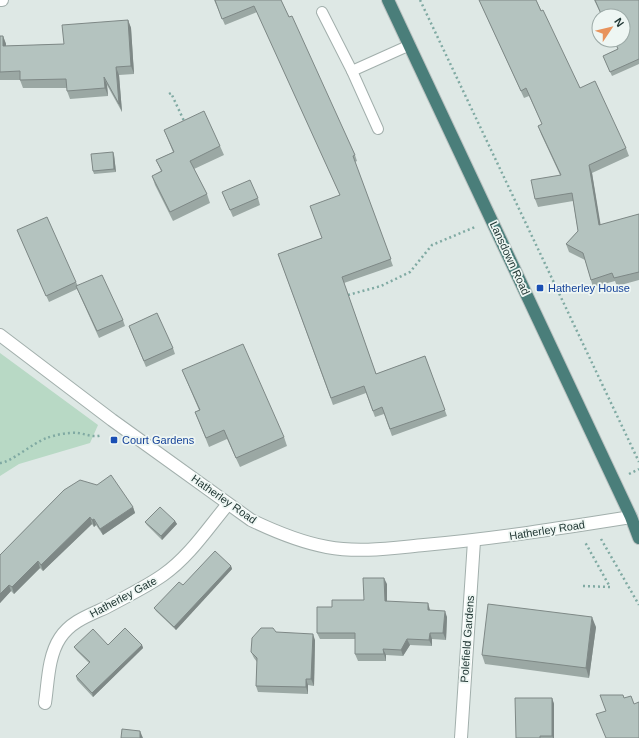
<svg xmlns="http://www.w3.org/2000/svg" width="639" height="738" viewBox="0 0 639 738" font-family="Helvetica,sans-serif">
<rect width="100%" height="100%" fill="#dee8e5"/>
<!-- green -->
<polygon fill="#b8d9c5" points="0,353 98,425 90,443 19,464 0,476"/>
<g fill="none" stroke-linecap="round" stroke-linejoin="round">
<defs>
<g id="service">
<polyline points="322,12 352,71 378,129"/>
<polyline points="352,71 410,45"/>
</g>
<g id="minor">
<polyline points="0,0 2,0"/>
<path d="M0,335l112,85 139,100c25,12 49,22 76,27 32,6 65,1 97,-2 69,-6 138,-17 207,-28"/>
<path d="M45,703c3,-20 3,-47 15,-65 11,-17 30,-23 47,-31 18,-10 39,-20 56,-32 26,-18 45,-47 65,-71"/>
<polyline points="461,738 474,541"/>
</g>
<polyline id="trunk" points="388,0 631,517 639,538"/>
</defs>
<!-- service casing -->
<use href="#service" stroke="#a2afac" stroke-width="12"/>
<!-- minor casing -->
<use href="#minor" stroke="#a2afac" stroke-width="14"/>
<!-- trunk casing -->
<use href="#trunk" stroke="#bcc3c2" stroke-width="14"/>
<!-- path -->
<g stroke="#80aaa3" stroke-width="2.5" stroke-dasharray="2 3" stroke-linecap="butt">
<polyline points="420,0 639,462"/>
<polyline points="169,94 171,93 185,123"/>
<polyline points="348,295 381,286 410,272 432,245 475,227"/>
<path d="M0,463c10,0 34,-21 47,-25 7,-3 22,-6 31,-5 8,1 15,5 24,2"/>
<polyline points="629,474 639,469"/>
<polyline points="601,539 639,605"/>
<polyline points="583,586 610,587 585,542"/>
</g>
<!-- service -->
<use href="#service" stroke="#fff" stroke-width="10"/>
<!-- minor -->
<use href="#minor" stroke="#fff" stroke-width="12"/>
<!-- trunk -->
<use href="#trunk" stroke="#4a7e7a" stroke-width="12"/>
</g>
<!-- wall -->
<g fill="#9ba8a4">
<polygon points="214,0 281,0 355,155 357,161 355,162 393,266 344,283 376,374 425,356 447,416 392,436 384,414 375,417 366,393 333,405 278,254 322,238 340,195 257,12 225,25"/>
<polygon points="479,0 536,0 580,88 626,148 629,156 592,173 600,225 639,214 639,280 617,286 615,281 593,287 585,260 569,252 566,244 578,231 573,201 538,207 535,199 560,175 541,134 538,126 542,124 529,96 524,98"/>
<polygon points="594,0 639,0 639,64 612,76 603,56 618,49 613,40 623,40 623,16 602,16"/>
<polygon points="128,20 131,28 134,74 119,75 122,112 107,85 108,96 70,99 67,91 67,88 23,88 20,80 0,80 0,36 3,36 6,44 6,46 64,44"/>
<polygon points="164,130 220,146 224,155 194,169 207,194 210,203 173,221 155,185 152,176 161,171 156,160 173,152"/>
<polygon points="113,152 114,155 116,172 94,174 93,171"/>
<polygon points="222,192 258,198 260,205 233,217"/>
<polygon points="17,230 76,282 78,286 123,320 125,326 99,338 77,289 49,302"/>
<polygon points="129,326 173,348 175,354 146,367"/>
<polygon points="182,370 284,437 287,446 240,467 227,439 209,447 195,412 199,410"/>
<polygon points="64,490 133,507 135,513 103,535 96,525 94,527 92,524 43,571 40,568 14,594 11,591 0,603 0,555"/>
<polygon points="175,521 177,524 162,540 147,525 145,522"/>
<polygon points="231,566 232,569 176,630 156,611 154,608 183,585"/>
<polygon points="387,584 387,601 430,610 447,617 446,640 432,639 432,646 410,645 403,656 386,655 386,661 358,661 355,654 355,639 320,639 317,633 332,607 364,600"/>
<polygon points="596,627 589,678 485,664 482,655"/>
<polygon points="276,632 315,640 314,686 308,685 308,694 258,692 256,686 257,662 254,658 251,652"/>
<polygon points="108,645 142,645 143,648 93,697 77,680 76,676 89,663 76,650 74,647"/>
<polygon points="552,698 554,704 554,738 516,738"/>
</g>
<!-- shaded-wall -->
<g fill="#7e8886">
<polygon points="128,20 131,28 134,74 131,66"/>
<polygon points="3,36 6,44 6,54 3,46"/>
<polygon points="116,67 119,75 122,112 119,104"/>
<polygon points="104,77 107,85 108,96 105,88"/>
<polygon points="113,152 114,155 116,172 114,169"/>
<polygon points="589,165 592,173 602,233 599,225"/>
<polygon points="133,507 135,513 103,535 100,529"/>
<polygon points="90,517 92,524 43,571 41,565"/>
<polygon points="94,519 96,525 94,527 92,520"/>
<polygon points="175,521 177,524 162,540 161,536"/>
<polygon points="38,561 40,568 14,594 12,587"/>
<polygon points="231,566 232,569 176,630 174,627"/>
<polygon points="384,578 387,584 387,607 385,601"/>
<polygon points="9,585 11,591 0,603 0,594"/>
<polygon points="428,603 430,610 428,610"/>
<polygon points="445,611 447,617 446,640 443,633"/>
<polygon points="592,617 596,627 589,678 586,668"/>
<polygon points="430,633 432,639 432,646 429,640"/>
<polygon points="313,634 315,640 314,686 311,679"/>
<polygon points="407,639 410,645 403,656 401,650"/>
<polygon points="142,645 143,648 93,697 92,693"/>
<polygon points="383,649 386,655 386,661 384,654"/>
<polygon points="306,679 308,685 308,694 306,687"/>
<polygon points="552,698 554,704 554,738 553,738 552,736"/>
<polygon points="140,731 143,738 140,738"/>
</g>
<!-- building -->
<g fill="#b4c3bf" stroke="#7e8886">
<polygon points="215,0 281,0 289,17 292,16 355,155 353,156 391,259 342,277 376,374 425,356 445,410 390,429 382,407 373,411 364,386 331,398 278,254 322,238 310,206 340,195 254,6 222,19"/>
<polygon points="479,0 536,0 541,11 543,10 580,88 595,81 626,148 589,165 599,225 639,214 639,272 614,278 612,273 591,280 583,253 566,244 578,231 572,193 535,199 531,180 561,175 538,126 542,124 526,88 521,91"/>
<polygon points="595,0 639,0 639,59 610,72 603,56 618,49 614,40 623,40 623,16 602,16"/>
<polygon points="128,20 131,66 116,67 119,104 104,77 105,88 67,91 66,79 20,80 20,71 0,72 0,36 3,36 3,46 64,44 62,25"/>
<polygon points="204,111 220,146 190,161 207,194 170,212 152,176 162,171 156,160 174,152 164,130"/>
<polygon points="113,152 114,169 93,171 91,154"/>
<polygon points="250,180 258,198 230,210 222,192"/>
<polygon points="47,217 76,282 46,296 17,230"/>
<polygon points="102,275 123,320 97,331 76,286"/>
<polygon points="157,313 173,348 144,361 129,326"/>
<polygon points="243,344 284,437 236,458 224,430 206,438 195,412 200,410 182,370"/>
<polygon points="111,475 133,507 100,529 94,519 92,520 90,517 41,565 38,561 12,587 9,585 0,594 0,555 64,490 80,480 97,485"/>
<polygon points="160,507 175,521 161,536 145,522"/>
<polygon points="215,551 231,566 174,627 154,608 179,582 183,585"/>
<polygon points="363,578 384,578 385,601 428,603 428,610 445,611 443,633 430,633 429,640 407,639 401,650 383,649 384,654 355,654 355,633 317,633 317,607 332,607 332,600 364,600"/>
<polygon points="488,604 592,617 586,668 482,655"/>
<polygon points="125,628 142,645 92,693 76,676 90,662 74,647 93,629 108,645"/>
<polygon points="261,628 273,628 276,632 313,634 311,679 306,679 306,687 256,686 257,658 251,652 252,638"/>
<polygon points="600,695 623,695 624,698 631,696 634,704 639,702 639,738 606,738 596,714 606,711"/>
<polygon points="515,698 552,698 552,736 540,736 540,738 516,738"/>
<polygon points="122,729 140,731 140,738 121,738"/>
</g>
<!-- markers -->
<g fill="#1a4fb4" stroke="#eef6f3" stroke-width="1.5">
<rect x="536" y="284" width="8" height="8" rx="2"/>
<rect x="110" y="436" width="8" height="8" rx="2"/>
</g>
<g text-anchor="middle" stroke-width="3.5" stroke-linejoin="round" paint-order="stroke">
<!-- street labels -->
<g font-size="11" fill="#213734" stroke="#eef6f3">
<text transform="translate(510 258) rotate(65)" y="4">Lansdown Road</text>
<text transform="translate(224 499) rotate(35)" y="4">Hatherley Road</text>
<text transform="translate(547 530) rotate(-9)" y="4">Hatherley Road</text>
<text transform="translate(123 597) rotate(-28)" y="4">Hatherley Gate</text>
<text transform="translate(467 639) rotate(-86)" y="4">Polefield Gardens</text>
</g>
<!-- transit labels -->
<g font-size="11" fill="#164399" stroke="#eef6f3" text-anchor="start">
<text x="548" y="292">Hatherley House</text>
<text x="122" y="444">Court Gardens</text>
</g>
</g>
<!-- north arrow -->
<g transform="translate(611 28) rotate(55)"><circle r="19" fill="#eef6f3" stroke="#9caaa7"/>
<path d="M0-3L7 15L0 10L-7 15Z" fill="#e8935c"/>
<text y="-6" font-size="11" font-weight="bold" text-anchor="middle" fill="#213734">N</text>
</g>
</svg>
